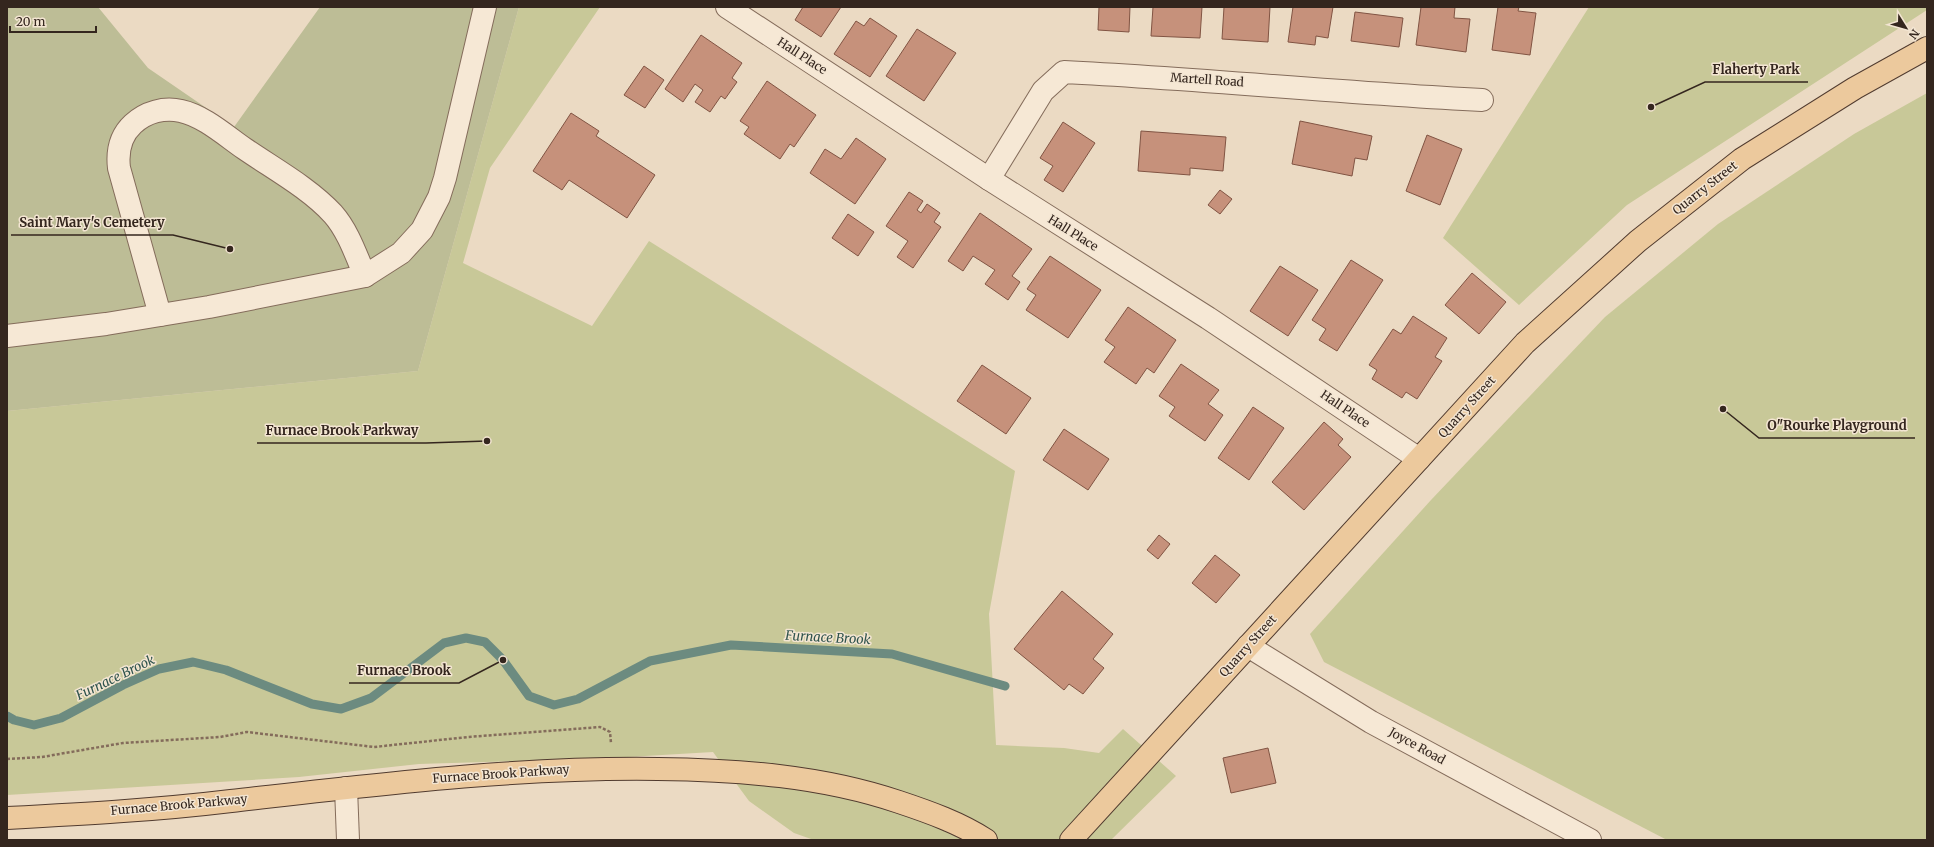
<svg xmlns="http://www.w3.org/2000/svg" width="1934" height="847" viewBox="0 0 1934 847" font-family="Merriweather,serif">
<rect width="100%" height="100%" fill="#ebdac3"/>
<!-- green -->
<g fill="#c8c898">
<polygon points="519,7 600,7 490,168 463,263 592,326 649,241 1015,471 989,614 996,745 1064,748 1099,753 1123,729 1176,776 1111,840 814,840 794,833 749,801 713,752 611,758 419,764 299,777 7,795 7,411 418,371"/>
<polygon points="1589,7 1927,7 1927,10 1627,205 1519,305 1443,238"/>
<polygon points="1927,93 1927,840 1667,840 1324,662 1310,634 1431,500 1605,317 1718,224 1854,134"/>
</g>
<!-- cemetery -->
<polygon fill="#bdbd96" points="7,7 98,7 148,68 234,127 320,7 519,7 418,371 7,411"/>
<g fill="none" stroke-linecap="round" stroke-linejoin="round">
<!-- stream -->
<polyline stroke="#6c8b80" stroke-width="9" points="7,716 14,720 34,725 61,718 123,685 159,669 193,662 226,670 312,704 341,709 371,698 444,643 466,638 485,642 503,660 529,696 554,705 578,699 650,661 731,645 892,654 1005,686"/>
</g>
<!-- building -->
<g fill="#c6917b" stroke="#815443">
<polygon points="803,7 841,7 821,37 795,20"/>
<polygon points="1099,7 1130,7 1129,32 1098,30"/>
<polygon points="1153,7 1202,7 1200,38 1151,36"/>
<polygon points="1224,7 1270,7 1268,42 1222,39"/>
<polygon points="1293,7 1333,7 1328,38 1316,36 1315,45 1288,42"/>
<polygon points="1421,7 1455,7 1454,18 1470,19 1466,52 1416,45"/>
<polygon points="1498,7 1519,7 1518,11 1536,13 1530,55 1492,50"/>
<polygon points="1355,12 1403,18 1399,47 1351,41"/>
<polygon points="870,18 897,36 870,77 834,54 856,21 864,26"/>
<polygon points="917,29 956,53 924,101 886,76"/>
<polygon points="701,35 742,63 732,78 737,82 725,99 721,96 710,112 695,102 703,90 695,84 683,102 665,89"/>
<polygon points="644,66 664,80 645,108 624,95"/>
<polygon points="767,81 816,115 794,147 790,144 780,159 744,134 749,127 740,121"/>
<polygon points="571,113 599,131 596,136 655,175 627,218 569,180 562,190 533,171"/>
<polygon points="1300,121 1372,136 1367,160 1355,158 1352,176 1292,164"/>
<polygon points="1063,122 1095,143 1063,192 1044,180 1053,166 1040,158"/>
<polygon points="1141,131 1226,137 1223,171 1190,168 1190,175 1138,171"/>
<polygon points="1427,135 1462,149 1440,205 1406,191"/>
<polygon points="856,138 886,159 855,204 810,173 825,149 841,159"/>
<polygon points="1220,190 1232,199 1220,214 1208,205"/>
<polygon points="909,192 923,201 917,210 921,213 927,204 940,213 934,222 941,227 913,268 897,257 908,241 886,226"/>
<polygon points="980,213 1032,249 1012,276 1020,282 1008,300 985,284 995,270 973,256 963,271 948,261"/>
<polygon points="848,214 874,232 858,256 832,238"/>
<polygon points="1050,256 1101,290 1068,338 1026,310 1036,295 1027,289"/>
<polygon points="1351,260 1383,280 1337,351 1319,340 1326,329 1312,320"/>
<polygon points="1280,266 1318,290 1288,336 1250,311"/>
<polygon points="1472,273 1506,302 1479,334 1445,305"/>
<polygon points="1128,307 1176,340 1154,373 1147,368 1136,384 1104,362 1115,347 1105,340"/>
<polygon points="1413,316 1447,338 1435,357 1442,361 1417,399 1406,392 1402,398 1372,379 1377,370 1369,365 1393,329 1401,334"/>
<polygon points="1181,364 1219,390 1208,404 1223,415 1205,441 1169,416 1175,407 1159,396"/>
<polygon points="982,365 1031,398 1006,434 957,401"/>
<polygon points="1253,407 1284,428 1249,480 1218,458"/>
<polygon points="1324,422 1343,439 1338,445 1351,457 1304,510 1272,482"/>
<polygon points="1064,429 1109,459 1088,490 1043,460"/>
<polygon points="1159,535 1170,544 1158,559 1147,550"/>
<polygon points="1215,555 1240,575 1216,603 1192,583"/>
<polygon points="1062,591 1113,634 1093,659 1104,668 1083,694 1069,684 1064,690 1014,649"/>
<polygon points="1268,748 1276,783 1231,793 1223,758"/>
</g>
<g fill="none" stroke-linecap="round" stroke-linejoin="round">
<defs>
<g id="minor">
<polyline points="727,7 989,179 1208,318 1419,459"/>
<path d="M989,179l54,-88 21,-19c140,7 278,21 418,28"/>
<path d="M160,315l-41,-147c-2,-17 1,-32 14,-44 13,-12 31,-17 48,-13 23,5 45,25 64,38 29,20 64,39 88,65 15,17 23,41 32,62"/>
<polyline points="7,336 106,324 209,307 365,276 401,253 422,230 439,197 445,178 485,7"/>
<polyline points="1248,646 1371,722 1590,840"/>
<polyline points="346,788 348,840"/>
</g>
<g id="major">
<path d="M7,818c75,-4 150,-8 224,-17 142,-16 284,-34 427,-32 82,1 164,7 241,33 30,10 61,21 87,38"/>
<polyline points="1071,840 1525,343 1638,241 1742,159 1855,88 1927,48"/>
</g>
</defs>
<!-- minor casing -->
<use href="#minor" stroke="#846c5b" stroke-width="24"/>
<!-- major casing -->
<use href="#major" stroke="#513b2f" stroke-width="24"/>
<!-- path -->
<polyline stroke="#846c5b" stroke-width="2.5" stroke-dasharray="3 2" stroke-linecap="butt" points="7,759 42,757 123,743 220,737 247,732 374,747 468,737 600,727 610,732 611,743"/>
<!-- minor -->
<use href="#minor" stroke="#f6e8d5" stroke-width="22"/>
<!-- major -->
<use href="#major" stroke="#ecc99d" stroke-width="22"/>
</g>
<g text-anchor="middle" stroke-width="3" stroke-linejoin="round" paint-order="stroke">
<!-- street labels -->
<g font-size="12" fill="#34261e" stroke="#f3e5d2">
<text transform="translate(802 56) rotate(33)" y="4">Hall Place</text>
<text transform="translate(1207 80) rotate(4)" y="4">Martell Road</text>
<text transform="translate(1705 188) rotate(-38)" y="4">Quarry Street</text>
<text transform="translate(1073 233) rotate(32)" y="4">Hall Place</text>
<text transform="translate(1467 407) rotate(-48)" y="4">Quarry Street</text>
<text transform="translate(1345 409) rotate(34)" y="4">Hall Place</text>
<text transform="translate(1248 646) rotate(-48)" y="4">Quarry Street</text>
<text transform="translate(1417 746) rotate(29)" y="4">Joyce Road</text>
<text transform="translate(501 774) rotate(-4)" y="4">Furnace Brook Parkway</text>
<text transform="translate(179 805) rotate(-5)" y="4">Furnace Brook Parkway</text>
</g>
<!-- water labels -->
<g font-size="13" font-style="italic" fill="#2e534c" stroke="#f3e5d2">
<text transform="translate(828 637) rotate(3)" y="5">Furnace Brook</text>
<text transform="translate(115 677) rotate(-26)" y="5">Furnace Brook</text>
</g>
</g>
<!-- callouts -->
<path fill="none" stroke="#34261e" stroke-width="1.5" d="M1651 107L1705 82H1808M230 249L173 235H11M1723 409L1759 438H1915M487 441L426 443H257M503 660L459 683H349"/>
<g fill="#34261e" stroke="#f3e5d2" stroke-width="1.5">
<circle cx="1651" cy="107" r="4"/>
<circle cx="230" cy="249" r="4"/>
<circle cx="1723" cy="409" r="4"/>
<circle cx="487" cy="441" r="4"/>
<circle cx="503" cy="660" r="4"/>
</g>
<g font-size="13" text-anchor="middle" font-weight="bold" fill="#34261e" stroke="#f3e5d2" stroke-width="3" stroke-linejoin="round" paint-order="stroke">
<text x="1756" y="74">Flaherty Park</text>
<text x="92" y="227">Saint Mary's Cemetery</text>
<text x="1837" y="430">O"Rourke Playground</text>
<text x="342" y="435">Furnace Brook Parkway</text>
<text x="404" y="675">Furnace Brook</text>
</g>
<!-- border -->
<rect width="1934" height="847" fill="none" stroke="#34261e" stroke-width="16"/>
<!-- north arrow -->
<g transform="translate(1906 28) rotate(127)" stroke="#f3e5d2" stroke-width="3" paint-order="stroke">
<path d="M0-3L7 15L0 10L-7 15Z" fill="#34261e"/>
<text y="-6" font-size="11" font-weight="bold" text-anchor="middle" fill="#34261e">N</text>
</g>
<!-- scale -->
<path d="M10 26v6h86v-6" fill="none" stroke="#34261e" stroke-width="2"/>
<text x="16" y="26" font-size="12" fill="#34261e" stroke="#f3e5d2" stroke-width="3" paint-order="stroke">20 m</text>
</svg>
